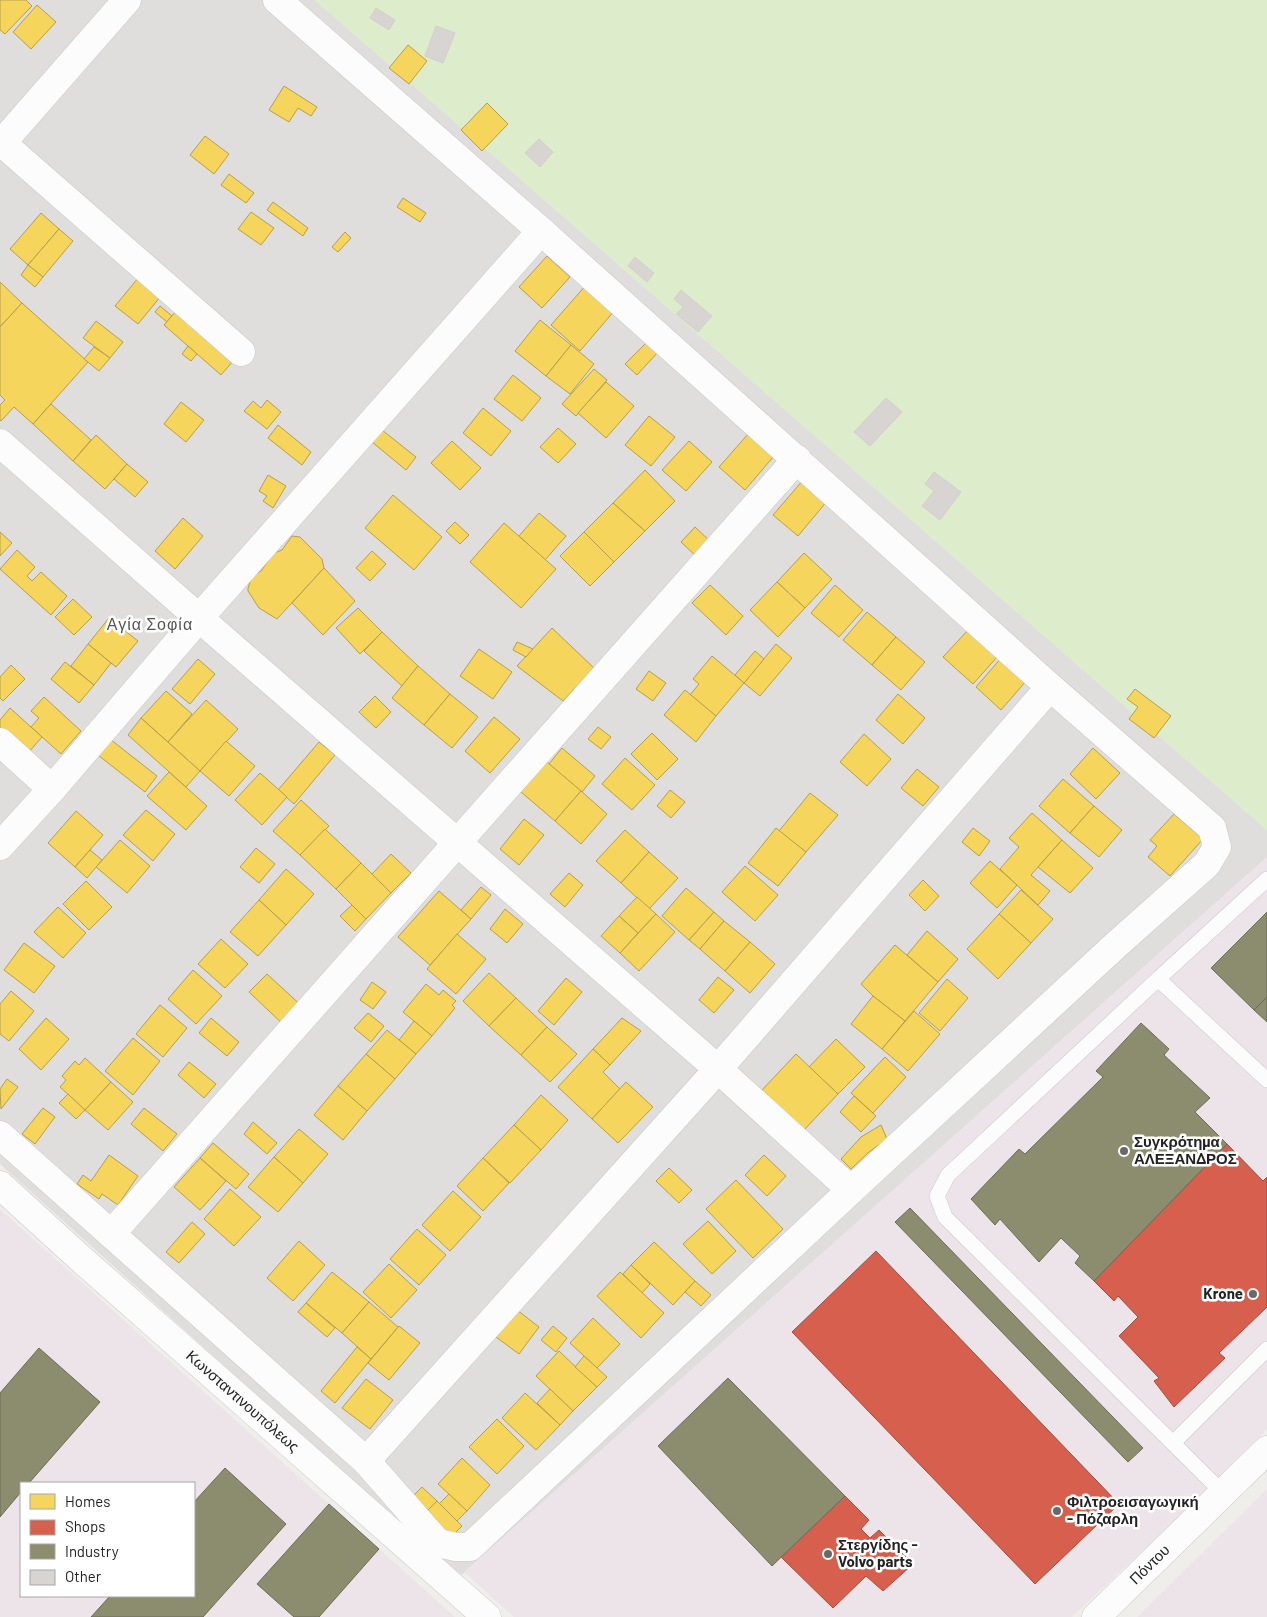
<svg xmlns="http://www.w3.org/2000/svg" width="1267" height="1617" viewBox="0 0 1267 1617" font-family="Barlow,sans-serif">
<rect width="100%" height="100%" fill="#f0eeeb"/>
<!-- residential -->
<polygon fill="#dfdedc" points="0,0 315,0 1267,830 1267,857 459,1577 0,1164"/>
<!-- industrial -->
<g fill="#ede4e9" fill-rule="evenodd">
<polygon points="1267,857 1267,1429 1177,1518 1072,1617 514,1617 464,1572"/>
<path d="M0,1209l455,408h-455zM21,1483h173v113h-173z"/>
<polygon points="1267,1489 1267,1617 1137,1617"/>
</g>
<!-- grass -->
<polygon fill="#ddeccb" points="315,0 1267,0 1267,830"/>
<!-- homes -->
<g fill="#f6d55c" stroke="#b69f4b">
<polygon points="0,0 26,0 32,6 5,34 0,30"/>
<polygon points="37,5 56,22 31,49 13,32"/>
<polygon points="408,45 427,61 409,84 389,68"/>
<polygon points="284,86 317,107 311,116 298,108 289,122 269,110"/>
<polygon points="487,103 508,124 482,151 461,130"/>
<polygon points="205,136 229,154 214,174 190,155"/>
<polygon points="229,174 254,193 246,203 221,185"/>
<polygon points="403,198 426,213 420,222 397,207"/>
<polygon points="273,202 308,228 303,236 267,210"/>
<polygon points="251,212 274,228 261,245 238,229"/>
<polygon points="41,213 59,229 28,265 10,249"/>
<polygon points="59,229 73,241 43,277 28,265"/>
<polygon points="345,232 351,238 338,252 332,247"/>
<polygon points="547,256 570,277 542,308 519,287"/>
<polygon points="28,265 43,277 35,287 21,275"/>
<polygon points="139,277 161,296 138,324 115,306"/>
<polygon points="0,282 22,303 0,327"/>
<polygon points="586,285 615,310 580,351 551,325"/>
<polygon points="22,303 88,362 33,424 14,407 1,421 0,420 0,405 5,400 0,395 0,327"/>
<polygon points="160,306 172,316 167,322 155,312"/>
<polygon points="177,310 234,360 221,375 164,325"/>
<polygon points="540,320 571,345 546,376 515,351"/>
<polygon points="96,321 123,342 110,358 83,338"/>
<polygon points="648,341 659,351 637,375 625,364"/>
<polygon points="571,345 594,364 570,394 546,376"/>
<polygon points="188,346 197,354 191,361 182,354"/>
<polygon points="94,347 110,358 99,371 84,359"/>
<polygon points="594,369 607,380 576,416 562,404"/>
<polygon points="513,375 541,398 522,421 494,399"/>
<polygon points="606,382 634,406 606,438 578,413"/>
<polygon points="267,400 281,412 267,429 244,411 253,401 261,408"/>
<polygon points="181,402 204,420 186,442 164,424"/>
<polygon points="51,404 91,440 73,461 33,424"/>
<polygon points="483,408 511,431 491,456 463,433"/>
<polygon points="649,416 675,437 651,466 625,445"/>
<polygon points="278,425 311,452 302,465 268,438"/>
<polygon points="558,428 576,444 558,463 540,447"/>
<polygon points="382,430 416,457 406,470 372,442"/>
<polygon points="749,433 774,456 745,490 719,467"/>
<polygon points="96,435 127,464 105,489 73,461"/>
<polygon points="452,441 481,468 460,490 431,463"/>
<polygon points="689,441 712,462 686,491 662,470"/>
<polygon points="127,464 148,482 135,497 114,479"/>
<polygon points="645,470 675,501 645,531 613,503"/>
<polygon points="268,475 286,486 273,508 263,501 267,496 259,491"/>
<polygon points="804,479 828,500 798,536 773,515"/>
<polygon points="393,495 442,537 414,570 365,528"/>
<polygon points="613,503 645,531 614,562 584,532"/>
<polygon points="539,513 566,536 545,560 519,536"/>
<polygon points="183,518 203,536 175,569 155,551"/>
<polygon points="455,522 469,535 460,544 446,531"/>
<polygon points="504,523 556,569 521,608 470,562"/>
<polygon points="695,527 711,542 697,557 681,542"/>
<polygon points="0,532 12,543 0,556"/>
<polygon points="584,532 614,562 590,586 560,556"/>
<polygon points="292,536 300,537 322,559 324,568 277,619 259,608 248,591 248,588 252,576 261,571 274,553 282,550"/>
<polygon points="17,550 35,567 27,576 32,581 41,572 67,596 51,615 0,569"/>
<polygon points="372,551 386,564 370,581 356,568"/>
<polygon points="804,553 832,579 805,608 777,582"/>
<polygon points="324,568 355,601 323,635 292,603"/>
<polygon points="777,582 805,608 778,637 750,610"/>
<polygon points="710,585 743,616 726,635 692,603"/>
<polygon points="835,585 863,610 839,637 811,613"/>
<polygon points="73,599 92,617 74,635 55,617"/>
<polygon points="358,608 382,632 360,654 336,628"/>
<polygon points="867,612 896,637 872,665 843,640"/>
<polygon points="109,618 138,641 116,667 88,644"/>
<polygon points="552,628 594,668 563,701 517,666"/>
<polygon points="969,629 999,655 973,684 943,657"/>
<polygon points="382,632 418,666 402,686 364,651"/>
<polygon points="896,637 925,662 901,690 872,665"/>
<polygon points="517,642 533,649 526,657 513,650"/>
<polygon points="88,644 111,663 94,685 71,666"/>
<polygon points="776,644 792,658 760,696 744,683"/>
<polygon points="479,649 512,672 493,699 460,676"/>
<polygon points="755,651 764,659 744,683 735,675"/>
<polygon points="712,656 744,683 716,716 690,695 699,684 693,679"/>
<polygon points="1002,657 1027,680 1001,710 976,687"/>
<polygon points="198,659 215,674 190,704 172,689"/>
<polygon points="65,662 94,685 79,703 51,679"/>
<polygon points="11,665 25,679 3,701 0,698 0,677"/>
<polygon points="418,666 450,694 424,725 392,698"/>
<polygon points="649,671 666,683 653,701 636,689"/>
<polygon points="1135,689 1171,716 1154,738 1129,719 1138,707 1127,699"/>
<polygon points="685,690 716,716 696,742 664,715"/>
<polygon points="166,691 192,714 168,742 141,718"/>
<polygon points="450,694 478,717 452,748 424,725"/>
<polygon points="898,694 925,718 903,744 876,720"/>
<polygon points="375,696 391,712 376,728 359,712"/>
<polygon points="44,697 81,731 61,754 31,727 39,718 31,711"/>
<polygon points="206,700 238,729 200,771 168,742"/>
<polygon points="10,708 42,737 27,754 0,730 0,720"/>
<polygon points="494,717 520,739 490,773 465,751"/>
<polygon points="141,718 200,771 186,787 128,735"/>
<polygon points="598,727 611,737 601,749 588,739"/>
<polygon points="652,733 678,759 657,780 631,754"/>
<polygon points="864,734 891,759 867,786 840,762"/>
<polygon points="110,739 157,776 145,792 98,755"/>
<polygon points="226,741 255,766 229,796 200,771"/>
<polygon points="319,742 335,755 294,804 278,790"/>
<polygon points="562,748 595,776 582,792 549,764"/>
<polygon points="1093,748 1120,773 1096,799 1070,774"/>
<polygon points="625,758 655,785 632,810 602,784"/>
<polygon points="547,762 581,791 555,821 521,792"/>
<polygon points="917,769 939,787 923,806 901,788"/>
<polygon points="169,772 207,806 186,830 147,796"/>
<polygon points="260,773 287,797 262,825 235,800"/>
<polygon points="1063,779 1094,806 1070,833 1039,806"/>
<polygon points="670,790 685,802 671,818 657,806"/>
<polygon points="581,791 607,814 581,844 555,821"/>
<polygon points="810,793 838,815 806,852 779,831"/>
<polygon points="301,800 329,826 300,855 273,831"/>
<polygon points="1094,806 1122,830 1099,857 1070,833"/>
<polygon points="146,810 175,834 153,861 123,835"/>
<polygon points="76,811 103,835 75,867 48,843"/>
<polygon points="1032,813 1062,840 1031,875 1050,891 1038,905 1000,869 1019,847 1009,838"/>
<polygon points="1174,814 1203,839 1170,876 1148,857 1157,846 1150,840"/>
<polygon points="524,819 544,835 519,865 500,849"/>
<polygon points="776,828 806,852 778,886 748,863"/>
<polygon points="973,828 990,841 979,856 962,842"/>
<polygon points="325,829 361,863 336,889 300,855"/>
<polygon points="625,830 649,852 621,883 596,861"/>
<polygon points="120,840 150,866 127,893 96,867"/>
<polygon points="1062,840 1093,868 1070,893 1038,867"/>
<polygon points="256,848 275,864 259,883 240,867"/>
<polygon points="90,850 102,860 87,878 75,867"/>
<polygon points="649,852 678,878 649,909 621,883"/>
<polygon points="391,854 411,873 391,893 372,874"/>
<polygon points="990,861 1017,885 997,908 970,883"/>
<polygon points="361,863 391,893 366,919 336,889"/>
<polygon points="745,866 778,895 755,921 722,892"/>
<polygon points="286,869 314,894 286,925 259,900"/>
<polygon points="569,873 583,885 565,907 550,894"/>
<polygon points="923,880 939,896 925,911 909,895"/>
<polygon points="86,881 112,907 89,930 63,904"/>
<polygon points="481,887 491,895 471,919 461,910"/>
<polygon points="686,888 714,912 689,940 662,916"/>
<polygon points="1021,890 1053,919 1031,943 999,914"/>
<polygon points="439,891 471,919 430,965 398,937"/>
<polygon points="637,897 656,914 638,933 619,916"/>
<polygon points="259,900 286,925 258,956 230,932"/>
<polygon points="352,905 366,919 355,931 340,916"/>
<polygon points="58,907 86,933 63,958 34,932"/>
<polygon points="505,909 523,924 507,943 490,929"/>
<polygon points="714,912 724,921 700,949 689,940"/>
<polygon points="656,914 675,932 639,971 620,953"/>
<polygon points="999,914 1031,943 998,979 967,949"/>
<polygon points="619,916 638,933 620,953 601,936"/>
<polygon points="724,921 750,942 725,971 700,949"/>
<polygon points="927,931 958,959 938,982 907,955"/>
<polygon points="457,934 486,959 456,994 427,969"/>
<polygon points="221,939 248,964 225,988 198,964"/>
<polygon points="750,942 775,964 750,993 725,971"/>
<polygon points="24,943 55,966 34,993 4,970"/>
<polygon points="895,945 938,982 905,1021 873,996 861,984"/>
<polygon points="193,970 222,996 196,1024 168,999"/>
<polygon points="489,973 516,998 489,1026 463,1001"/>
<polygon points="267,974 305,1009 287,1028 249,992"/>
<polygon points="718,977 734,990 714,1013 699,1000"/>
<polygon points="566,978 582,992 554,1025 538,1011"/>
<polygon points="947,979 968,998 940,1031 919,1013"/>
<polygon points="372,982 386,992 373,1009 360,1000"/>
<polygon points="426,984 439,995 443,990 456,1001 452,1005 455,1008 432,1036 403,1012"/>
<polygon points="11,991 34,1011 9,1041 0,1034 0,1004"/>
<polygon points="873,996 905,1021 882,1049 851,1024"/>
<polygon points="516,998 547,1027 521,1055 489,1026"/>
<polygon points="160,1005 187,1028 163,1057 136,1034"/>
<polygon points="914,1011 940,1034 908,1071 882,1049"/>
<polygon points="368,1013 384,1026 371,1042 354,1028"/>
<polygon points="46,1018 69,1039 41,1070 19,1049"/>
<polygon points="211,1018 239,1042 227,1056 199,1033"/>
<polygon points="622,1018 641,1031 610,1065 593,1049"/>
<polygon points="414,1021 432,1036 416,1054 399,1040"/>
<polygon points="547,1027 577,1054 550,1082 521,1055"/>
<polygon points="387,1030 416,1054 395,1079 366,1054"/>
<polygon points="133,1038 160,1061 133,1095 105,1071"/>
<polygon points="836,1039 865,1067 838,1094 809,1067"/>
<polygon points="593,1049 610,1065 603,1072 620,1089 592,1119 558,1087"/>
<polygon points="366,1054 395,1079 367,1111 338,1086"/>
<polygon points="796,1054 838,1094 804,1130 762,1090"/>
<polygon points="885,1057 906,1077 873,1113 851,1093"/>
<polygon points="85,1058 111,1082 85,1110 60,1087 66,1080 62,1076 75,1061 79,1065"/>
<polygon points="189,1062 216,1084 204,1098 178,1075"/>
<polygon points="7,1079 18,1087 1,1109 0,1089"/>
<polygon points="111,1082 133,1102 108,1130 85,1110"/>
<polygon points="626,1082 653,1107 618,1143 592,1119"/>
<polygon points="338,1086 367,1111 343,1140 314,1115"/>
<polygon points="68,1094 85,1110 76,1119 59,1103"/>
<polygon points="541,1095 568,1120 541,1150 514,1125"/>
<polygon points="854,1096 876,1116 861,1132 840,1112"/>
<polygon points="43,1108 55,1117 35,1144 22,1134"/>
<polygon points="144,1108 177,1134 163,1151 131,1124"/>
<polygon points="253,1122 277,1143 267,1154 244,1134"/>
<polygon points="514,1125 541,1150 510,1183 483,1158"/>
<polygon points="881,1125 887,1139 869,1152 851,1169 841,1159 861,1137"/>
<polygon points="299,1129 328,1154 303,1183 274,1157"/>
<polygon points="213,1143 249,1174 236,1189 200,1158"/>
<polygon points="109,1155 138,1176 118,1205 102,1194 99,1199 77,1184 83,1175 91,1181"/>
<polygon points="764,1155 786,1176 767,1196 745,1175"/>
<polygon points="274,1157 303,1183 278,1212 248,1187"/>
<polygon points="200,1158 226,1181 200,1210 174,1187"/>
<polygon points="483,1158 509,1183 483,1211 457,1186"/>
<polygon points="669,1168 692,1190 679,1203 656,1181"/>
<polygon points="736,1180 783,1229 753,1258 706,1209"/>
<polygon points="230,1189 261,1217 234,1246 204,1219"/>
<polygon points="453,1191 481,1217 450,1251 422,1225"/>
<polygon points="708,1221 736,1251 712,1274 683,1244"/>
<polygon points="192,1222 205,1234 179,1263 166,1252"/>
<polygon points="417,1229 446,1255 419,1285 390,1259"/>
<polygon points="299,1241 325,1265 293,1301 267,1278"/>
<polygon points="654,1242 695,1281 673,1305 631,1265"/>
<polygon points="389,1264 417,1290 391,1318 363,1292"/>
<polygon points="631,1265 650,1284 642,1293 623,1274"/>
<polygon points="332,1272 369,1302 342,1333 306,1303"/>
<polygon points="620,1272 664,1313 641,1338 597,1296"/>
<polygon points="695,1281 711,1295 701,1306 685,1292"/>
<polygon points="369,1302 398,1327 371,1359 342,1333"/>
<polygon points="306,1303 335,1328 327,1337 298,1312"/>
<polygon points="517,1310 539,1327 519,1354 496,1337"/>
<polygon points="593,1318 620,1344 597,1368 570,1343"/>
<polygon points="399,1326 420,1343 389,1380 368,1363"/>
<polygon points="553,1326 567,1338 556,1352 541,1340"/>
<polygon points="357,1347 371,1359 335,1403 321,1391"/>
<polygon points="559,1351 597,1387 573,1411 536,1376"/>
<polygon points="584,1356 607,1377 597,1387 575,1367"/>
<polygon points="366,1379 393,1400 370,1429 342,1408"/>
<polygon points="550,1389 573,1411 560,1425 537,1403"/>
<polygon points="525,1393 560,1425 536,1450 502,1418"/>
<polygon points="497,1419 524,1446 497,1474 469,1447"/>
<polygon points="462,1458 490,1485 467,1511 438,1484"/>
<polygon points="422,1487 437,1501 422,1516 407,1502"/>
<polygon points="449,1494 467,1511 457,1521 439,1504"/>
<polygon points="437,1501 462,1526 448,1540 422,1516"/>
</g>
<!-- shops -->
<g fill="#d6604d" stroke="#a04d40">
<polygon points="1227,1144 1263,1181 1267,1177 1267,1307 1219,1353 1225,1358 1174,1407 1154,1381 1159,1378 1119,1336 1138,1317 1118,1296 1114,1301 1094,1281"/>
<polygon points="876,1251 1119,1504 1035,1584 792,1332"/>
<polygon points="845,1496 869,1520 861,1529 870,1538 879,1530 913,1564 883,1591 866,1576 833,1608 781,1557"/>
</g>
<!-- industry -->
<g fill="#8c8c6e" stroke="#6c6c57">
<polygon points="1267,912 1267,997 1254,1010 1211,968"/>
<polygon points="1267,997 1267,1022 1254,1010"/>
<polygon points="1141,1023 1169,1049 1164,1055 1210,1098 1195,1112 1227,1144 1094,1281 1075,1263 1080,1256 1061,1238 1039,1262 1000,1219 995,1225 971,1199 1019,1149 1025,1154 1103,1077 1096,1071"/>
<polygon points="910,1208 1143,1448 1128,1462 895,1222"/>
<polygon points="39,1348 100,1402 29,1483 21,1483 21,1492 0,1517 0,1393"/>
<polygon points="728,1378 845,1496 772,1566 658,1446"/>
<polygon points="225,1468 286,1524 203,1617 91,1617 110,1596 194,1596 194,1502"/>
<polygon points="329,1504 379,1549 319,1617 294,1617 257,1584"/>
</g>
<!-- building -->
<g fill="#d7d4d2" stroke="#d3d0cc">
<polygon points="376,8 395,20 389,30 370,18"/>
<polygon points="436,26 455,33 443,63 425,56"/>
<polygon points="539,139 553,152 540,167 525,153"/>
<polygon points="635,257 654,273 647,282 628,266"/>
<polygon points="681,290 712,316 698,332 676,314 683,307 674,299"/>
<polygon points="886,398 902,412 870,446 854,432"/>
<polygon points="934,472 961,492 940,520 922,506 934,491 925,484"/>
</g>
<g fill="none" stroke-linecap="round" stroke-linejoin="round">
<defs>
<g id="service">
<polyline points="1158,979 1267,879"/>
<polyline points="1173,1443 1267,1349"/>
<polyline points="1223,1493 945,1217 937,1196 948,1175 1158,979 1267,1080"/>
</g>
<g id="minor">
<polyline points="2,143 241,352"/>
<polyline points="0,145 127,0"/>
<polyline points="0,443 199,618 718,1069 851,1190"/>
<polyline points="0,742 52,789"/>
<polyline points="0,846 52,789 199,618 541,231"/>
<polyline points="0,1135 366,1461 438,1543 456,1547 470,1547 851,1190 1117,944 1207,864 1217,847 1212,828 1050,687 541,231 277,0"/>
<path id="s1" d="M0,1185l80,73 407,359"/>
<polyline points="111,1234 797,459"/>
<polyline points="366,1461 718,1069 1050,687"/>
</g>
<g id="tertiary">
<path id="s2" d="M1096,1617l171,-167"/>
</g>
</defs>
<!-- service casing -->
<use href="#service" stroke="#c9c8c7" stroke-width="16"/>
<!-- minor casing -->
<use href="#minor" stroke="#c9c8c7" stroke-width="29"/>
<!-- tertiary casing -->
<use href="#tertiary" stroke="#c9c8c7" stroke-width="29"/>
<!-- service -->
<use href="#service" stroke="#fdfcfc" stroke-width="15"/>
<!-- minor -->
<use href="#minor" stroke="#fdfcfc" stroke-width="28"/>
<!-- tertiary -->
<use href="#tertiary" stroke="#fdfcfc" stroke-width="28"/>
</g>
<!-- markers -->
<g fill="#6a6968" stroke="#fff" stroke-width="2">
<circle cx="1124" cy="1151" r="5"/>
<circle cx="1253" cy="1294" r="5"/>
<circle cx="1057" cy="1511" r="5"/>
<circle cx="828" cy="1554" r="5"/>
</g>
<g text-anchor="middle" stroke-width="5" stroke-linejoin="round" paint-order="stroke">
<!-- poi labels -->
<g font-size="15" font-weight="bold" fill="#222" stroke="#fff" text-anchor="start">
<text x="1134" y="1147">Συγκρότημα<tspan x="1134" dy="17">ΑΛΕΞΑΝΔΡΟΣ</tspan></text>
<text x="1243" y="1299" text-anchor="end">Krone</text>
<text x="1067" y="1507">Φιλτροεισαγωγική<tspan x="1067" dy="17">- Πόζαρλη</tspan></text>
<text x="838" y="1550">Στεργίδης -<tspan x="838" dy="17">Volvo parts</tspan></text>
</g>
<!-- street labels -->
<g font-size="15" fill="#222" stroke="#fff">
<text dy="5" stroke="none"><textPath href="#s1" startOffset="325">Κωνσταντινουπόλεως</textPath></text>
<text dy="5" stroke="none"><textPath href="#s2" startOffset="75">Πόντου</textPath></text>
</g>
<!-- neighbourhood labels -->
<g font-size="16" letter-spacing="1" fill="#555" stroke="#fff">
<text x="150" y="630">Αγία Σοφία</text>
</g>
</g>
<!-- legend -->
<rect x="20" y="1482" width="175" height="115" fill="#ffffff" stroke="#a7a7a7"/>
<rect x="30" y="1494" width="25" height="15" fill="#f6d55c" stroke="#a7a7a7"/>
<text x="65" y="1507" font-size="15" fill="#222222">Homes</text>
<rect x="30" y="1520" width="25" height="15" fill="#d6604d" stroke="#a7a7a7"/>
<text x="65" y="1532" font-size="15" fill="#222222">Shops</text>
<rect x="30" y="1544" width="25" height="15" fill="#8c8c6e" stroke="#a7a7a7"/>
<text x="65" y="1557" font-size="15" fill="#222222">Industry</text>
<rect x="30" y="1570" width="25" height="15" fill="#d7d4d2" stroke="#a7a7a7"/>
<text x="65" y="1582" font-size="15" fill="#222222">Other</text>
</svg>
